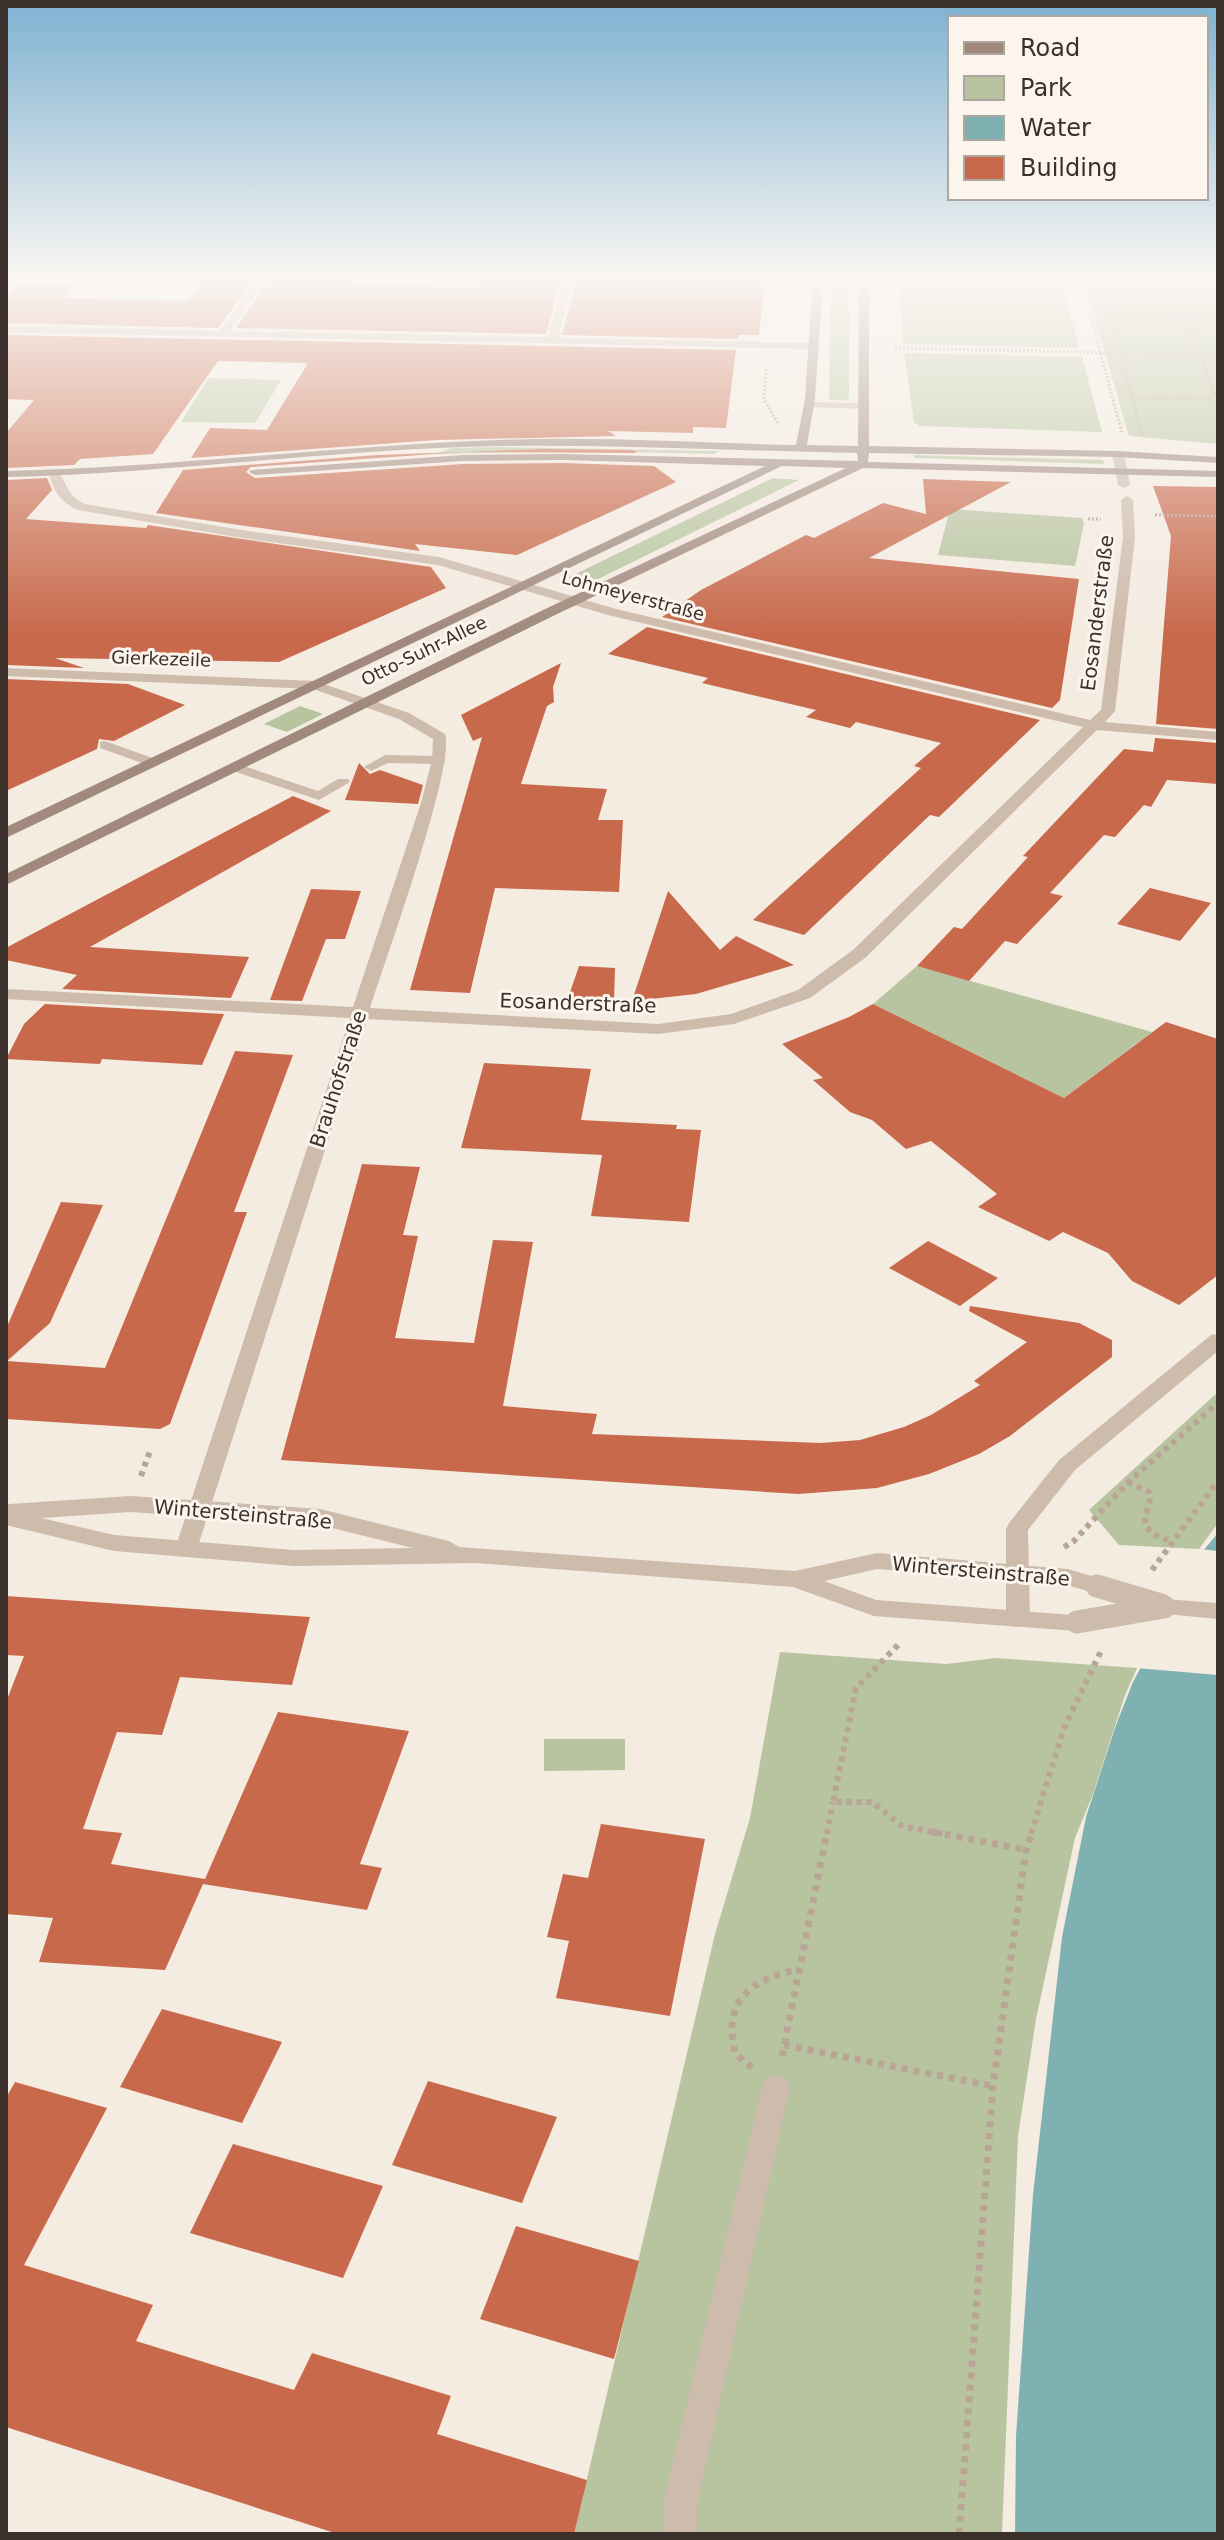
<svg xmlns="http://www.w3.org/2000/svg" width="1224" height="2540" viewBox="0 0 1224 2540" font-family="'DejaVu Sans',sans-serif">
<rect width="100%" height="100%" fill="#f4ebe1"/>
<!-- green -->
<g fill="#b8c4a0">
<polygon points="831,279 849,279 849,398 844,401 829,399"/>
<polygon points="1110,279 1218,279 1218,444 1129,436 1085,285 1111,285"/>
<polygon points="899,284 1063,287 1079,348 903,344"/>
<polygon points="904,353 1082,357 1102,432 920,426 914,422"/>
<polygon points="209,378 281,380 255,423 181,422"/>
<polygon points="498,447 720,451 714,454 582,451 436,454 451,448"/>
<polygon points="914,455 1103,460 1104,464 914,458"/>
<polygon points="773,478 799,480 588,584 567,578"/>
<polygon points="950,509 1082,518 1084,524 1075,566 938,555"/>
<polygon points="300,706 323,714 287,732 264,724"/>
<polygon points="917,966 1152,1032 1064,1098 873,1004"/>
<polygon points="1218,1392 1218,1523 1199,1549 1119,1545 1089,1510"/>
<polygon points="780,1652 946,1664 996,1658 1137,1668 1125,1695 1093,1794 1075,1838 1036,2019 1018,2136 1002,2534 574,2534 715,1934 750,1818"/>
<polygon points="544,1739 625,1739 625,1770 544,1771"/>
</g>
<!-- water -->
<polygon fill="#7fb0b2" points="1218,1533 1218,2534 1015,2534 1016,2436 1033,2195 1062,1937 1086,1817 1116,1725 1133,1682 1203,1551"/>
<!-- pier -->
<polygon fill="#f4ebe1" points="1200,1549 1218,1551 1218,1675 1136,1668"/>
<!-- building -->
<g fill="#c8694b">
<polygon points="204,279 254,279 218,328 6,323 6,297 19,285 74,286 62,298 188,301"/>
<polygon points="270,279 354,279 351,284 477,287 480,279 561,279 546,334 236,328"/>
<polygon points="577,279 765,279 759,335 739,335 738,339 562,335"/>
<polygon points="6,335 736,350 726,428 693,427 693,433 608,431 616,436 436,440 191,458 210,428 267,430 308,363 218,361 153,454 80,459 74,465 6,468 6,433 34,400 6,399"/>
<polygon points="545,449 633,450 637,453 463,452 251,467 246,472 255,478 463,464 563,463 654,466 676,482 517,555 415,544 420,551 156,513 183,470 377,455"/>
<polygon points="47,478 52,490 26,519 146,528 148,525 431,567 446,588 279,662 55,658 84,668 6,665 6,480"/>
<polygon points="923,479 1011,482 869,558 1079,579 1060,700 1052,708 662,617 701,590 806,535 814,538 883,503 926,514"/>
<polygon points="1153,486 1218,487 1218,729 1156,724 1171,536"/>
<polygon points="647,627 1040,720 939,817 930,815 804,935 753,920 921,768 914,766 941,743 856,722 850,728 806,717 816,710 702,683 708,678 608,654"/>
<polygon points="561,663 553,687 554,702 547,706 521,784 607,789 598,820 623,820 619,892 495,888 470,993 410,990 482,737 473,741 461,715"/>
<polygon points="6,679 128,684 185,705 114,741 99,739 97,749 6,791"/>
<polygon points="1155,738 1218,743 1218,784 1167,780 1151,807 1144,805 1115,837 1104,835 1050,893 1063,896 1017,944 1005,941 969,981 917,966 954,927 962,929 1028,857 1023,856 1124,749 1153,752"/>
<polygon points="359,763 370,774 380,770 423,785 418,804 345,800"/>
<polygon points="293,796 331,811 90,947 249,957 231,998 62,989 77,975 6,960 6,948 17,942"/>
<polygon points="1150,888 1211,903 1180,941 1117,924"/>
<polygon points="311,889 361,891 345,939 326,939 302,1001 270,1000"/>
<polygon points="668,891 720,950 736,936 794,965 696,994 632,1001"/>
<polygon points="579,966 615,968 614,1000 568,998"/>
<polygon points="45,1004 224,1014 202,1065 102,1059 100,1064 6,1059 24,1024"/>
<polygon points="873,1004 1064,1098 1166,1022 1218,1039 1218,1275 1179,1305 1132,1281 1108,1253 1063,1232 1049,1241 978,1207 997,1194 931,1141 906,1149 872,1120 850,1112 813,1080 823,1078 782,1044 849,1017"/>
<polygon points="235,1051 293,1055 234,1212 247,1212 170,1424 160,1429 6,1419 6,1329 61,1202 103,1205 50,1323 7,1361 105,1368"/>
<polygon points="484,1063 591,1069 581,1120 677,1125 676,1129 701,1130 689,1222 591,1216 602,1155 461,1148"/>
<polygon points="362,1164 420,1167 403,1235 418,1236 395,1338 474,1343 493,1240 533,1242 503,1406 597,1414 592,1434 821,1443 860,1440 904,1427 931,1415 980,1385 974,1381 1027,1342 969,1311 970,1306 1079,1323 1112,1340 1112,1357 1010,1436 979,1454 929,1474 877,1488 798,1494 281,1460"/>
<polygon points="928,1241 998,1278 960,1306 889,1268"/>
<polygon points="6,1596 310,1617 292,1685 180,1677 162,1735 117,1732 83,1829 122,1833 111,1864 205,1879 278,1712 409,1731 360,1864 382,1868 367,1910 203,1884 165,1970 39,1962 53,1918 6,1914 6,1702 24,1656 6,1655"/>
<polygon points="601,1824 705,1839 670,2016 556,1998 569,1941 547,1937 563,1874 588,1878"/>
<polygon points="162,2009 282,2042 242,2123 120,2087"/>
<polygon points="428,2081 557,2117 522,2203 392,2165"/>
<polygon points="15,2082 107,2108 24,2265 153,2305 136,2341 294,2390 312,2353 451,2396 437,2434 587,2480 574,2534 338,2534 6,2427 6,2098"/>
<polygon points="233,2144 383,2186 343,2278 190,2233"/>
<polygon points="516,2226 639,2261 614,2359 480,2319"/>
</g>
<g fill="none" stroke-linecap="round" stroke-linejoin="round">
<!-- path-far2 -->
<g stroke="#b9a596" stroke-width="3" stroke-dasharray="2 2" stroke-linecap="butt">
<polyline points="1135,283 1218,285"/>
<polyline points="1174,284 1185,313"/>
<polyline points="1087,303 1122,433"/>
<polyline points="1107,305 1142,434"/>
<polyline points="1108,313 1178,315"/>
<polygon points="1183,313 1193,315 1178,315"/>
<polyline points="1193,315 1218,316"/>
<polyline points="1187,317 1215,397"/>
<polyline points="895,348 1218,355"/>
<polyline points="766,369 764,399 778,423"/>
<polyline points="1132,397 1209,399"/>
<polyline points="1210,397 1210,400 1218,402"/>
<polyline points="1155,515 1218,516"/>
<polyline points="1088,519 1101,519"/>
</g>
<!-- path-far1 -->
<g stroke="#b9a596" stroke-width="6" stroke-dasharray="5 5" stroke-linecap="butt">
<polyline points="141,1476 150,1451"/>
<path d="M1128,1482l21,10c4,12 -7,22 -3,35l9,8 17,7"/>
<polyline points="1064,1547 1073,1542 1128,1482 1218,1403"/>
<polyline points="1152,1570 1218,1481"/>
<polyline points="898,1645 856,1688 833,1802 872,1802 902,1826 943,1834"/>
<polyline points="827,1834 833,1802"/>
<polyline points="1031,1834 1064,1728 1102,1649"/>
</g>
<!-- path -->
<g stroke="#b9a596" stroke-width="7" stroke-dasharray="6 6" stroke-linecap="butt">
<polyline points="933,1832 1026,1850"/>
<polyline points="784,2045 993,2086"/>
<polyline points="782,2056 827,1832"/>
<path d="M752,2068l-17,-15c-12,-53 14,-72 63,-84"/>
<polyline points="959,2534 993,2086 1026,1850 1032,1832"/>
</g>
<!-- service -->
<g fill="#cdbbac" fill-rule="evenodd">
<polygon points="977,279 1086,279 1116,283 1111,286"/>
<polygon points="805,402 865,403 870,406 865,409 809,407 804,404"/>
<polygon points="1118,451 1124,454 1130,485 1124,488 1118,485 1112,454"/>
<polygon points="1127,496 1133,500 1135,537 1129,541 1123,537 1121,500"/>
<polygon points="105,741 158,760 160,763 153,767 100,748 100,742"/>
<polygon points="385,755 439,756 446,760 439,764 388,763 371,771 364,767"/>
<polygon points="235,763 318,791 338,779 348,779 350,782 319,800 230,770 228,767"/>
<polygon points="776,2075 786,2078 790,2087 697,2504 697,2534 663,2534 663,2504 762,2087 766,2078"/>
</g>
<!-- minor -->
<g fill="#cdbbac" fill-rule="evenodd">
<polygon points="258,279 267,279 230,331 548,337 564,279 574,279 558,338 814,343 819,346 814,349 6,332 6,326 220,331"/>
<path d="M55,471c13,7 9,24 30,33l157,26 197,27 177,52 474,111 11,-10 22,-173 6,-4 6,4 -20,174 -10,11 113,10v8l-121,-10 -232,228 -55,40 -76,26 -76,10 -291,-15 -170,530 -3,6h-16l-3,-6 175,-531 -344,-19v-10l347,18 68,-204 11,-43 1,-21 -34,-20 -86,-30 -307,-13v-8l309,13 94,32 36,21c11,31 -61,230 -75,274l288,16 73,-10 67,-24 55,-40 230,-223 -475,-112 -170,-50 -196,-27 -164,-28c-17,-7 -25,-19 -29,-36z"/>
<polygon points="1218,1334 1218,1351 1075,1470 1028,1530 1030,1619 1026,1625 1018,1627 1010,1625 1006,1619 1006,1529 1009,1523 1059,1460 1211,1335"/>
</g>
<!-- tertiary -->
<g fill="#cdbbac" fill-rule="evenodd">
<path d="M130,1496l190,13 129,32 10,6 336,24 82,-18 191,16 37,11 4,6 -4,6 -8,2 -30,-9 -190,-16 -53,12 52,19 209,16 4,6 -4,6 -8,3 -203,-15 -81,-29 -317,-24 -182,3 -180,-15 -108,-26v-20l4,-1zM130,1512l190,13 93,23 -119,2 -180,-15 -73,-17z"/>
<polygon points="1164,1599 1218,1603 1218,1619 1156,1613 1152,1607 1156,1601"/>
</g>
<!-- secondary -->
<path fill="#a18a7d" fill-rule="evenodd" d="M813,279h10l-8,120 -8,46 51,1 1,-167h10v167l249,5 100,6v6l-100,-6 -249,-4 -1,9 350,9v6l-355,-9 -310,148 -547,269v-11l537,-264 303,-142 -64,-2 -776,372v-11l759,-361 -202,-6 -100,1 -208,14 -6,-3 2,-2 212,-15 100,-1 295,7 -1,-8c-118,-2 -238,-9 -356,-7 -166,3 -330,27 -495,31v-6c164,-4 328,-25 492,-31 99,-4 199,3 298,5l9,-46z"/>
<!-- tertiary-bridge -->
<g stroke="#cdbbac" stroke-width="23">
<polyline points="1097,1586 1161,1605"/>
<polyline points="1077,1622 1164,1607"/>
</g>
</g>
<!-- sky -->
<linearGradient id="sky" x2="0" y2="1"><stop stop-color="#7eb2d2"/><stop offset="0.44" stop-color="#faf6f2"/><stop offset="1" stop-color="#faf6f2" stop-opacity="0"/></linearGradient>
<rect width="1224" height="635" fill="url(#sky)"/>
<g text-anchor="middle" stroke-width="6" stroke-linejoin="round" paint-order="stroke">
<!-- far-street labels -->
<g font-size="18" fill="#3b302b" stroke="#fbf5ee">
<text transform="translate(633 596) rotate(15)" y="6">Lohmeyerstraße</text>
<text transform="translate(424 651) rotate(-26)" y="6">Otto-Suhr-Allee</text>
<text transform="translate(161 659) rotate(2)" y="6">Gierkezeile</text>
</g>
<!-- street labels -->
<g font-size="20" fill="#3b302b" stroke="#fbf5ee">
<text transform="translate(1097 613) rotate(-83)" y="7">Eosanderstraße</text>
<text transform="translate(578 1003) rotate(2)" y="7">Eosanderstraße</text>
<text transform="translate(338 1079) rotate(-72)" y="7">Brauhofstraße</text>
<text transform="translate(243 1514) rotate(5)" y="7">Wintersteinstraße</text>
<text transform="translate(981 1571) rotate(5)" y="7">Wintersteinstraße</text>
</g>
</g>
<!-- border -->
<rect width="1224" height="2540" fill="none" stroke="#3b302b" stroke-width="16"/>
<!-- legend -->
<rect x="948" y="16" width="260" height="184" fill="#fbf5ee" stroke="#aea6a0" stroke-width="2"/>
<rect x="964" y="42" width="40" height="12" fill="#a18a7d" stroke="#aea6a0" stroke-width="2"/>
<text x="1020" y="56" font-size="24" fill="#3b302b">Road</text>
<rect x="964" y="76" width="40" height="24" fill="#b8c4a0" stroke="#aea6a0" stroke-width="2"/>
<text x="1020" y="96" font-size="24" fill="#3b302b">Park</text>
<rect x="964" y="116" width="40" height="24" fill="#7fb0b2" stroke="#aea6a0" stroke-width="2"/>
<text x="1020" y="136" font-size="24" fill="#3b302b">Water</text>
<rect x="964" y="156" width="40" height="24" fill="#c8694b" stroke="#aea6a0" stroke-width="2"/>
<text x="1020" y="176" font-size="24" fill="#3b302b">Building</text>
</svg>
